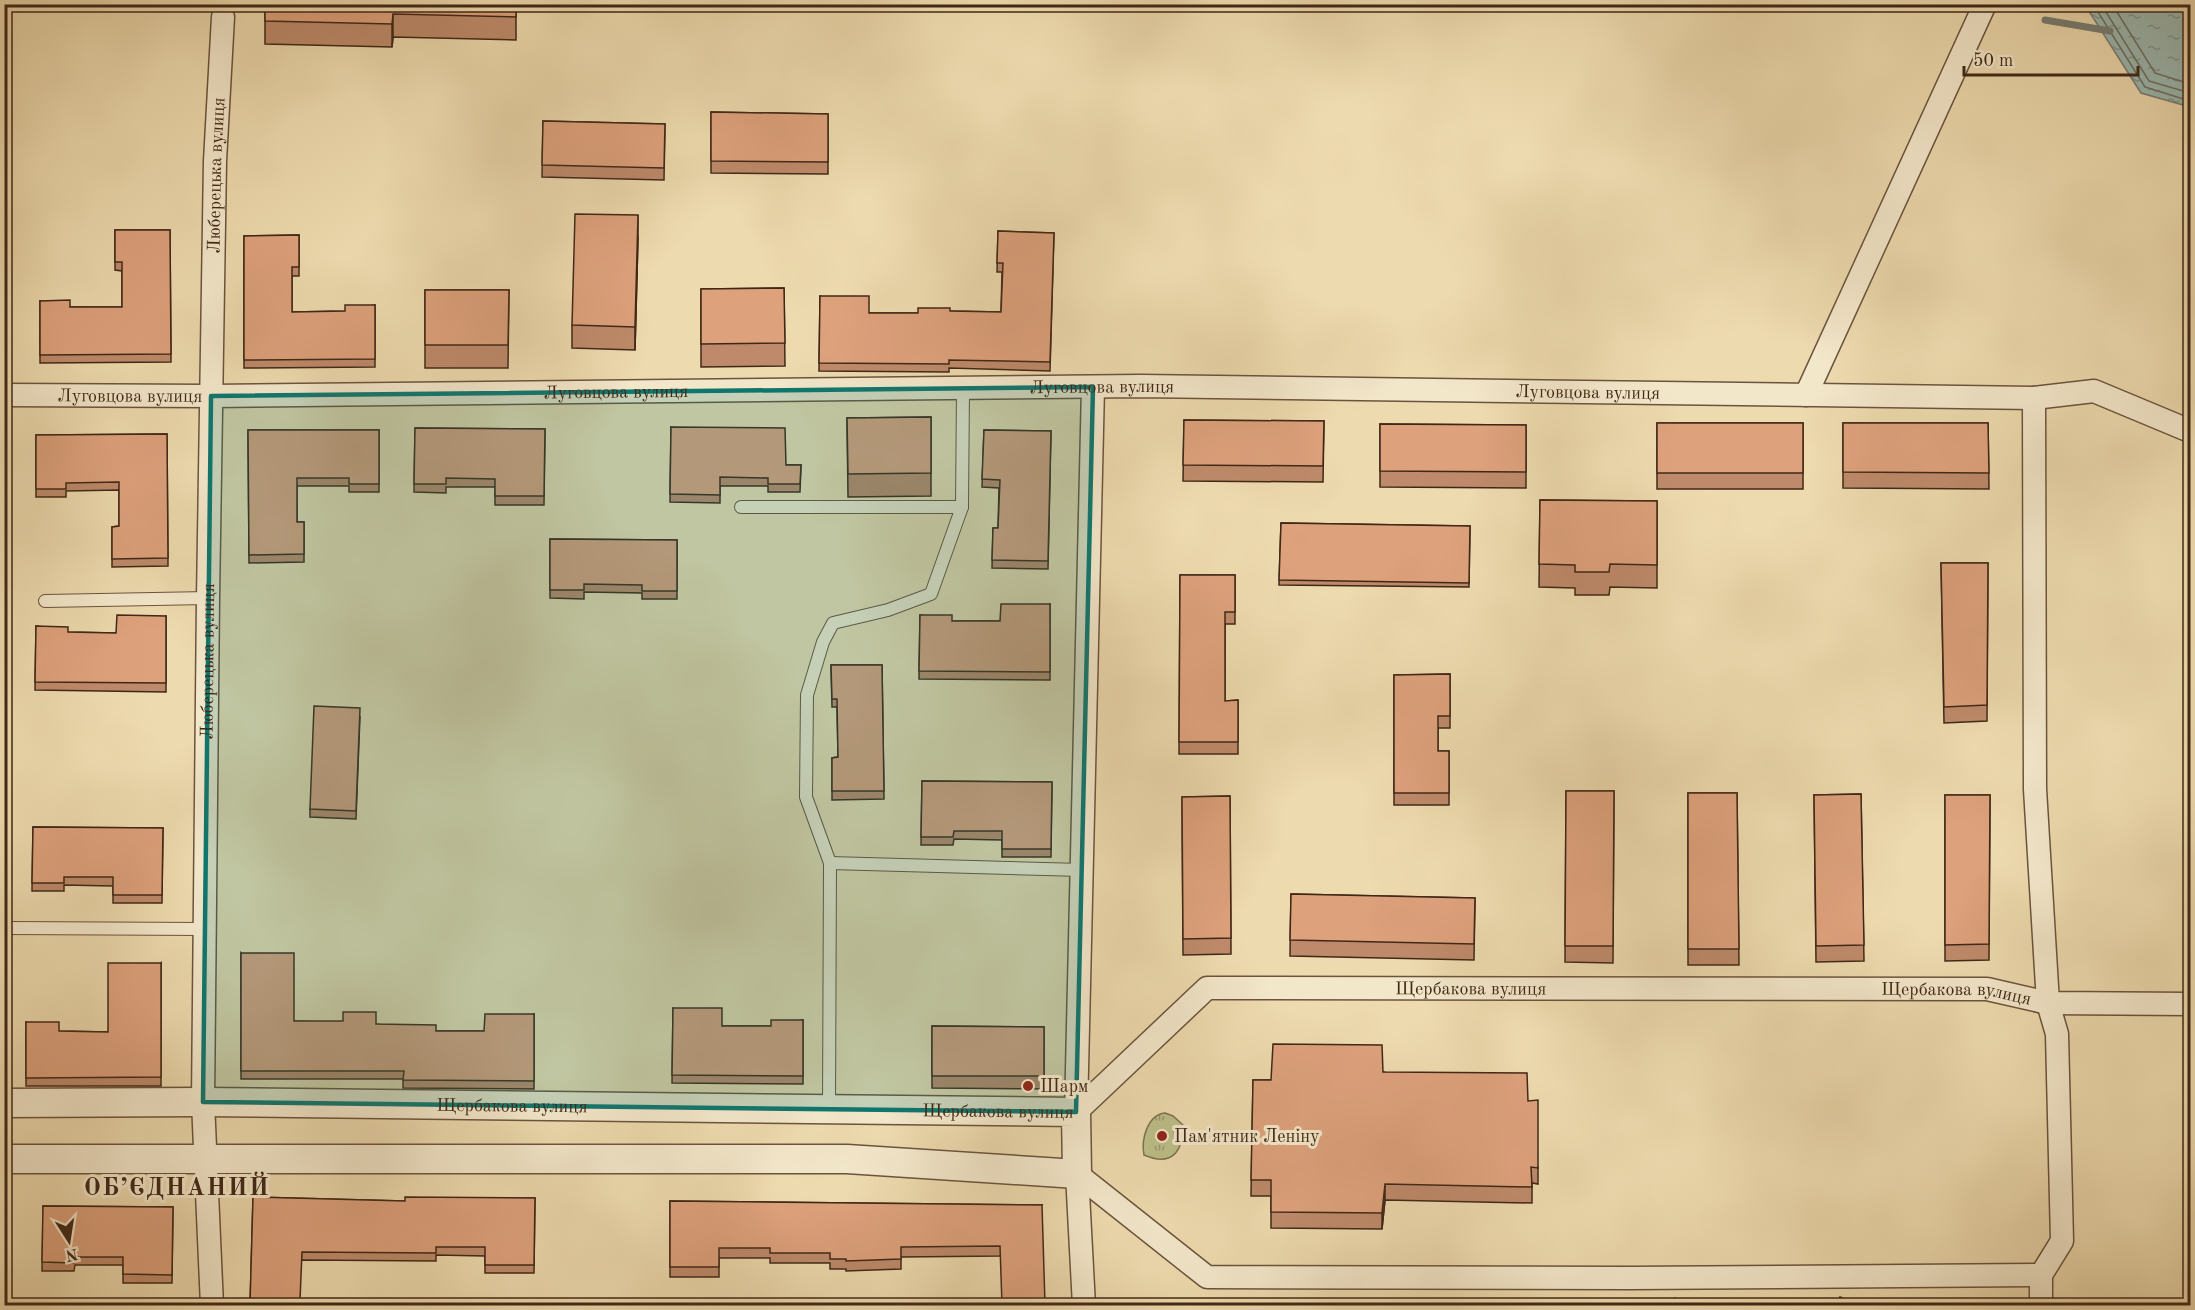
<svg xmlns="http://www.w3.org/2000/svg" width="2195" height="1310" viewBox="0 0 2195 1310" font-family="'Old Standard TT',serif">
<defs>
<pattern id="grass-tufts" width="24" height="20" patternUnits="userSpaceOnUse" patternTransform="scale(1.5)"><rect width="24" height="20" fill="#bcbe88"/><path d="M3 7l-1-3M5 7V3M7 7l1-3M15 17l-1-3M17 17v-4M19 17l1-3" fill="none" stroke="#9a9a6e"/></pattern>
<pattern id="water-ripples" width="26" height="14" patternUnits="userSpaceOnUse" patternTransform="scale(1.5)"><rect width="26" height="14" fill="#9bb9b2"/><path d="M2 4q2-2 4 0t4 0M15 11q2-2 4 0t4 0" fill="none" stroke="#809690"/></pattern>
</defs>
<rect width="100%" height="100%" fill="#eddaae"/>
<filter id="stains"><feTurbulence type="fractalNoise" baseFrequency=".00333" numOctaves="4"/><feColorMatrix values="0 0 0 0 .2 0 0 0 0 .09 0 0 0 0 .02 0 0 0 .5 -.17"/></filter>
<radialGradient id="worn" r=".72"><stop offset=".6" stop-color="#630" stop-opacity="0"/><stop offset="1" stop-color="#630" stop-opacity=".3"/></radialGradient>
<!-- grass -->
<path fill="url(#grass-tufts)" stroke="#7e7350" stroke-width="1.5" d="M1165,1113l8,3 10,9c0,27 -11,42 -39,30 -3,-15 3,-40 21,-42z"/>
<!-- water -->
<polygon fill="url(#water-ripples)" stroke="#777f74" stroke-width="1.5" points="2085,5 2190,5 2190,107 2141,93"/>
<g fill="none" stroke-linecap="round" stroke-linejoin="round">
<!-- shore -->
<g stroke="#6e7064" stroke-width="1.5">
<polyline points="2093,4 2145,87 2190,101"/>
<polyline points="2101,4 2149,81 2190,93"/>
<polyline points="2112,4 2155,73 2190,84"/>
</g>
<!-- stream -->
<polyline stroke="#777f74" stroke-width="7" points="2045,20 2110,31"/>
<defs>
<g id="service">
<polyline points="741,507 962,507"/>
<polyline points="45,601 208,598"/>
<polyline points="830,863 1082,870"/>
<polyline points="4,928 205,929"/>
<polyline points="829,1108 830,863 806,797 807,695 823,642 833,623 888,610 931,594 962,507 963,388"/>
</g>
<g id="minor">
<path id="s1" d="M4,395l207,1 930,-10 893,12 60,-7 96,40"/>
<polyline points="1806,395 1985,4"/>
<polyline points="2034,398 2035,789 2048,1003 2057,1034 2062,1241 2041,1275 2041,1306"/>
<path id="s2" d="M1076,1112l131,-124 780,1 61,14 142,1"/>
<polyline points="1076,1112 1093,387"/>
<polyline points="1077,1174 1207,1277 1630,1278 2041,1275"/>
<polyline points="1077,1174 1084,1306"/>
<path id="s3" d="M212,1306l-9,-204 5,-504 7,-437 8,-144"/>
</g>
<g id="tertiary">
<path id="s4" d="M4,1103l199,-1 873,10 1,62 -230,-15h-843"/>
</g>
</defs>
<!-- service casing -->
<use href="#service" stroke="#6b543d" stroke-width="14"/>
<!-- minor casing -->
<use href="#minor" stroke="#6b543d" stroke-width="25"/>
<!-- tertiary casing -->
<use href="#tertiary" stroke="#6b543d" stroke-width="31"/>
<!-- service -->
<use href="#service" stroke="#f3e7ca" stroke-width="12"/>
<!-- minor -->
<use href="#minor" stroke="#f3e7ca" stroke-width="22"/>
<!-- tertiary -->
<use href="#tertiary" stroke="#f3e7ca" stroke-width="28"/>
</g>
<!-- wall -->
<g fill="#be8a6b" stroke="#402817" stroke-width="1.5">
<polygon points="265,4 516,4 516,40 393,37 392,47 265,44"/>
<polygon points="711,112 828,114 828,174 711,173"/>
<polygon points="543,121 665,124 664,180 542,177"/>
<polygon points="115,230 170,230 171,362 40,363 40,301 70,307 122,307 122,271 115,270"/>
<polygon points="998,231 1054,233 1050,371 949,368 949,372 819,371 820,296 869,313 918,313 950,311 1001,312 1002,272 997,272"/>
<polygon points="299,235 299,276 292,276 292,312 345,311 375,305 375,367 244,368 244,236"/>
<polygon points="638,238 635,350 572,348 572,325"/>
<polygon points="784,288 785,366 701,367 701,289"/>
<polygon points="425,290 509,290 508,368 425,368"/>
<polygon points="931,417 931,496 848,497 847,418"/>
<polygon points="1184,420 1324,421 1323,482 1183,481"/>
<rect x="1657" y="423" width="146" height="66"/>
<polygon points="1843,423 1988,423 1989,489 1843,488"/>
<polygon points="1380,424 1526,425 1526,488 1380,487"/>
<polygon points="671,427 786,465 801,465 800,492 768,492 768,486 720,486 720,503 670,502"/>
<polygon points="415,428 545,429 544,505 495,505 495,487 446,487 446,493 414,492"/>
<polygon points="248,430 379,430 379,492 349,492 349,486 297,486 297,522 304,522 304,562 249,563"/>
<polygon points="984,430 1051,431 1048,569 992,568 993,528 998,528 999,488 982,487"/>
<polygon points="167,434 168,566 112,567 112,527 119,526 119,490 66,491 66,497 36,497 36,435"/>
<polygon points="1540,500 1657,501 1657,588 1610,587 1609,595 1575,595 1575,588 1539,587"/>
<polygon points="1281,523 1470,526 1469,587 1279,585"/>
<polygon points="550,539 677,540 677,599 642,599 642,593 584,592 584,599 550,598"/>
<polygon points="1941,563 1988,563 1987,721 1944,723"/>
<polygon points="1180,575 1235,575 1235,624 1225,624 1225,701 1238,700 1238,754 1179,754"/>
<polygon points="1050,604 1050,680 919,679 920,615 952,621 1000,621"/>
<polygon points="166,616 166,692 35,690 36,626 68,632 116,633"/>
<polygon points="831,665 882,665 884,799 832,800 832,758 838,757 837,707 832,707"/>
<polygon points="1450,674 1450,728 1438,728 1438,751 1449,751 1449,805 1394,805 1394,675"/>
<polygon points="360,716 356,819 310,817 310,809"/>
<polygon points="922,781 1052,782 1051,857 1002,857 1002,840 954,839 953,845 921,845"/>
<polygon points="1566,791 1614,791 1613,963 1565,962"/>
<polygon points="1688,793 1737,793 1739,965 1688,965"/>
<polygon points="1861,794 1864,961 1816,962 1814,795"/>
<polygon points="1945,795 1990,795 1989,960 1945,961"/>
<polygon points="1230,796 1231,954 1183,955 1182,797"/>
<polygon points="33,827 163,828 162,903 113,903 113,886 64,885 64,891 32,891"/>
<polygon points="1291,894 1475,898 1474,960 1290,956"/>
<polygon points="241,953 294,1021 376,1024 436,1031 484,1031 534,1014 534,1089 403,1088 403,1079 241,1079"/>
<polygon points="161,963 161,1086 26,1086 26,1022 59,1031 108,1032"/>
<polygon points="673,1008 722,1026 771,1026 803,1020 803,1084 672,1083"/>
<polygon points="932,1026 1044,1027 1044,1089 932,1088"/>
<polygon points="1383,1072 1528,1101 1538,1168 1538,1184 1532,1183 1532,1203 1385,1200 1382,1229 1271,1228 1271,1196 1251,1196 1253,1080 1271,1080"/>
<polygon points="253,1197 405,1201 535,1198 534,1273 485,1273 485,1256 436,1255 436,1261 302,1260 250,1305"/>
<polygon points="670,1201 1042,1205 1000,1256 901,1257 901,1269 846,1271 846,1269 830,1269 830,1263 770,1263 770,1258 719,1258 719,1277 670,1277"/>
<polygon points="43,1206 173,1207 172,1283 123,1283 123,1265 75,1265 74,1271 42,1271"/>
</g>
<!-- shaded-wall -->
<g fill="#9b7157" stroke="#402817" stroke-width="1.5">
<polygon points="393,14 393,37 392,47 392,24"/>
<polygon points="638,215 638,238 635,350 635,327"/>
<polygon points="1385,1184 1385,1200 1382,1229 1382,1213"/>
</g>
<!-- building -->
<g fill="#dda17c" stroke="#402817" stroke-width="1.5">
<polygon points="265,4 516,4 516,17 393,14 392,24 265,21"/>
<polygon points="711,112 828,114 828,162 711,161"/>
<polygon points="543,121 665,124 664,168 542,165"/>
<polygon points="575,214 638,215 635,327 572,325"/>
<polygon points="115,230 170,230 171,354 40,355 40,301 70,300 70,307 122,307 122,262 115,262"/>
<polygon points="998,231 1054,233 1050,362 949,360 949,364 819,363 820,296 869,296 869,313 918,313 918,308 950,308 950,311 1001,312 1003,263 997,263"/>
<polygon points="299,235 299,267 292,267 292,312 345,311 345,305 375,305 375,359 244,360 244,236"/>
<polygon points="784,288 785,343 701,344 701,289"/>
<polygon points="425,290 509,290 508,345 425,345"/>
<polygon points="931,417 931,473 848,474 847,418"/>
<polygon points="1184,420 1324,421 1323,466 1183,465"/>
<rect x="1657" y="423" width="146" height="50"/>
<polygon points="1843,423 1988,423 1989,473 1843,472"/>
<polygon points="1380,424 1526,425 1526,472 1380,471"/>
<polygon points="671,427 785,428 786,465 801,465 800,484 768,484 768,478 720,477 720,495 670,494"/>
<polygon points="415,428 545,429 544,496 495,496 495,479 446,478 446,484 414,484"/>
<polygon points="248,430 379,430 379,484 349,484 349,478 297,478 297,522 304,522 304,554 249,555"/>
<polygon points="984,430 1051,431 1048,561 992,560 993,528 998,528 1000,480 982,479"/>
<polygon points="167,434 168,558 112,559 112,527 119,526 119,482 66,483 66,489 36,489 36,435"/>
<polygon points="1540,500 1657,501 1657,565 1610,564 1609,572 1575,572 1575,565 1539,564"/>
<polygon points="1281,523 1470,526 1469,583 1279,580"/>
<polygon points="550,539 677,540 677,591 642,591 642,585 584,584 584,590 550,590"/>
<polygon points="1941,563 1988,563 1987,705 1944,707"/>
<polygon points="1180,575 1235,575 1235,612 1225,612 1225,701 1238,700 1238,742 1179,742"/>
<polygon points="1001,604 1050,604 1050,672 919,671 920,615 952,615 952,621 1000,621"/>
<polygon points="117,615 166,616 166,683 35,682 36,626 68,627 68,632 116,633"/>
<polygon points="831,665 882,665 884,791 832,791 832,758 838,757 837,699 832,699"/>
<polygon points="1450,674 1450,716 1438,716 1438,751 1449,751 1449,793 1394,793 1394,675"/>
<polygon points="314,706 360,708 356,811 310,809"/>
<polygon points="922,781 1052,782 1051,849 1002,849 1002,831 954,831 953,837 921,837"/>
<polygon points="1566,791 1614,791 1613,946 1565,946"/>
<polygon points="1688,793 1737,793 1739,949 1688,949"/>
<polygon points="1861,794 1864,945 1816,946 1814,795"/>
<polygon points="1945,795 1990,795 1989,944 1945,945"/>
<polygon points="1230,796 1231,938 1183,939 1182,797"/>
<polygon points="33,827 163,828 162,895 113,895 113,877 64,877 64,883 32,883"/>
<polygon points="1291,894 1475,898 1474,944 1290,940"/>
<polygon points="241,953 294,953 294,1021 343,1021 343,1012 376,1012 376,1024 436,1025 436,1031 484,1031 485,1014 534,1014 534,1081 403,1080 404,1071 241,1071"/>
<polygon points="108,963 161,963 161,1077 26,1078 26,1022 59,1022 59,1031 108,1032"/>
<polygon points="673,1008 722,1008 722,1026 771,1026 771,1020 803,1020 803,1076 672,1075"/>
<polygon points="932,1026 1044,1027 1044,1076 932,1076"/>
<polygon points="1273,1044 1382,1045 1383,1072 1527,1073 1528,1101 1538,1100 1538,1168 1531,1167 1532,1187 1385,1184 1382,1213 1271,1212 1271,1180 1251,1180 1253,1080 1271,1080"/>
<polygon points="253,1197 405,1201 405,1197 535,1198 534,1265 485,1265 485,1247 436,1247 436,1253 302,1252 300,1300 310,1300 310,1305 250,1305"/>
<polygon points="670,1201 1042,1205 1045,1305 1002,1305 1000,1246 901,1247 901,1259 846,1261 846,1259 830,1259 830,1253 770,1253 770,1248 719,1248 719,1267 670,1267"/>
<polygon points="43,1206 173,1207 172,1275 123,1274 123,1257 75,1257 74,1263 42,1262"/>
<polygon points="1840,1297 1861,1305 1836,1305"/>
<polygon points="1675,1298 1691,1305 1672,1305"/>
<polygon points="1514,1301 1524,1305 1512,1305"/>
</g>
<!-- marked area -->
<path fill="#0f766e" fill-opacity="0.2" stroke="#0f766e" stroke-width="4.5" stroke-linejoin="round" d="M1093,387l-17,725 -873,-10 8,-706z"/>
<!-- markers -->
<g fill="#8f2418" stroke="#f3e7ca" stroke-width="2">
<circle cx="1028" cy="1086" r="6"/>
<circle cx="1162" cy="1136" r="6"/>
</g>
<g text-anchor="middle" stroke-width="6" stroke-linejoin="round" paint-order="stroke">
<!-- street labels -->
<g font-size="18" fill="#402817" stroke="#f3e7ca">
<text dy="6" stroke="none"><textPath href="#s3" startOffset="1131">Люберецька вулиця</textPath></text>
<text dy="6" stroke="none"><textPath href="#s1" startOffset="1098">Луговцова вулиця</textPath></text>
<text dy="6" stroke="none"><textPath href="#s1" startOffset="612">Луговцова вулиця</textPath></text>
<text dy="6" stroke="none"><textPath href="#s1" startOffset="1584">Луговцова вулиця</textPath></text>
<text dy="6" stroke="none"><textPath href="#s1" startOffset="126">Луговцова вулиця</textPath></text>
<text dy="6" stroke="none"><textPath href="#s3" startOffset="645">Люберецька вулиця</textPath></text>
<text dy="6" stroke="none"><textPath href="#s2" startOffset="444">Щербакова вулиця</textPath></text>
<text dy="6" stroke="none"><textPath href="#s2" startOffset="930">Щербакова вулиця</textPath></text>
<text dy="6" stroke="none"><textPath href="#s4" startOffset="508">Щербакова вулиця</textPath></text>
<text dy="6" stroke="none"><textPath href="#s4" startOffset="994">Щербакова вулиця</textPath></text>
</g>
<!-- poi labels -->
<g font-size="18" fill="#402817" stroke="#f3e7ca" text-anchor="start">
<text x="1040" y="1092">Шарм</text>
<text x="1174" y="1142">Пам'ятник Леніну</text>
</g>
<!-- district labels -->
<g font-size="24" font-weight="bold" letter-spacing="1.5" fill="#402817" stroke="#f3e7ca">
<text x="177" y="1195">ОБ’ЄДНАНИЙ</text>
</g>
</g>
<!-- margin -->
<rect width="2195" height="1310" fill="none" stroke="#eddaae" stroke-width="24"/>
<rect x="6" y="6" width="2183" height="1298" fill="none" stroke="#402817" stroke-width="3"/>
<rect x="12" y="12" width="2171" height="1286" fill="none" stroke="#402817" stroke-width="1.5"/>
<!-- north arrow -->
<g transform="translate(69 1241) rotate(168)" stroke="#f3e7ca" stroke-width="4.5" paint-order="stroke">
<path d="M0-4.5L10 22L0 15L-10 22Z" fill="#402817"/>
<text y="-9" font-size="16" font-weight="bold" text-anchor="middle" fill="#402817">N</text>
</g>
<!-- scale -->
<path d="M1964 66v9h174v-9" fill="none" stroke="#402817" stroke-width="3"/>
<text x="1973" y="66" font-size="18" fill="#402817" stroke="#f3e7ca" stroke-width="4.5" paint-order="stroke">50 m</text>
<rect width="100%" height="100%" filter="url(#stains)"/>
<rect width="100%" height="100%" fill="url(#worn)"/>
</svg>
